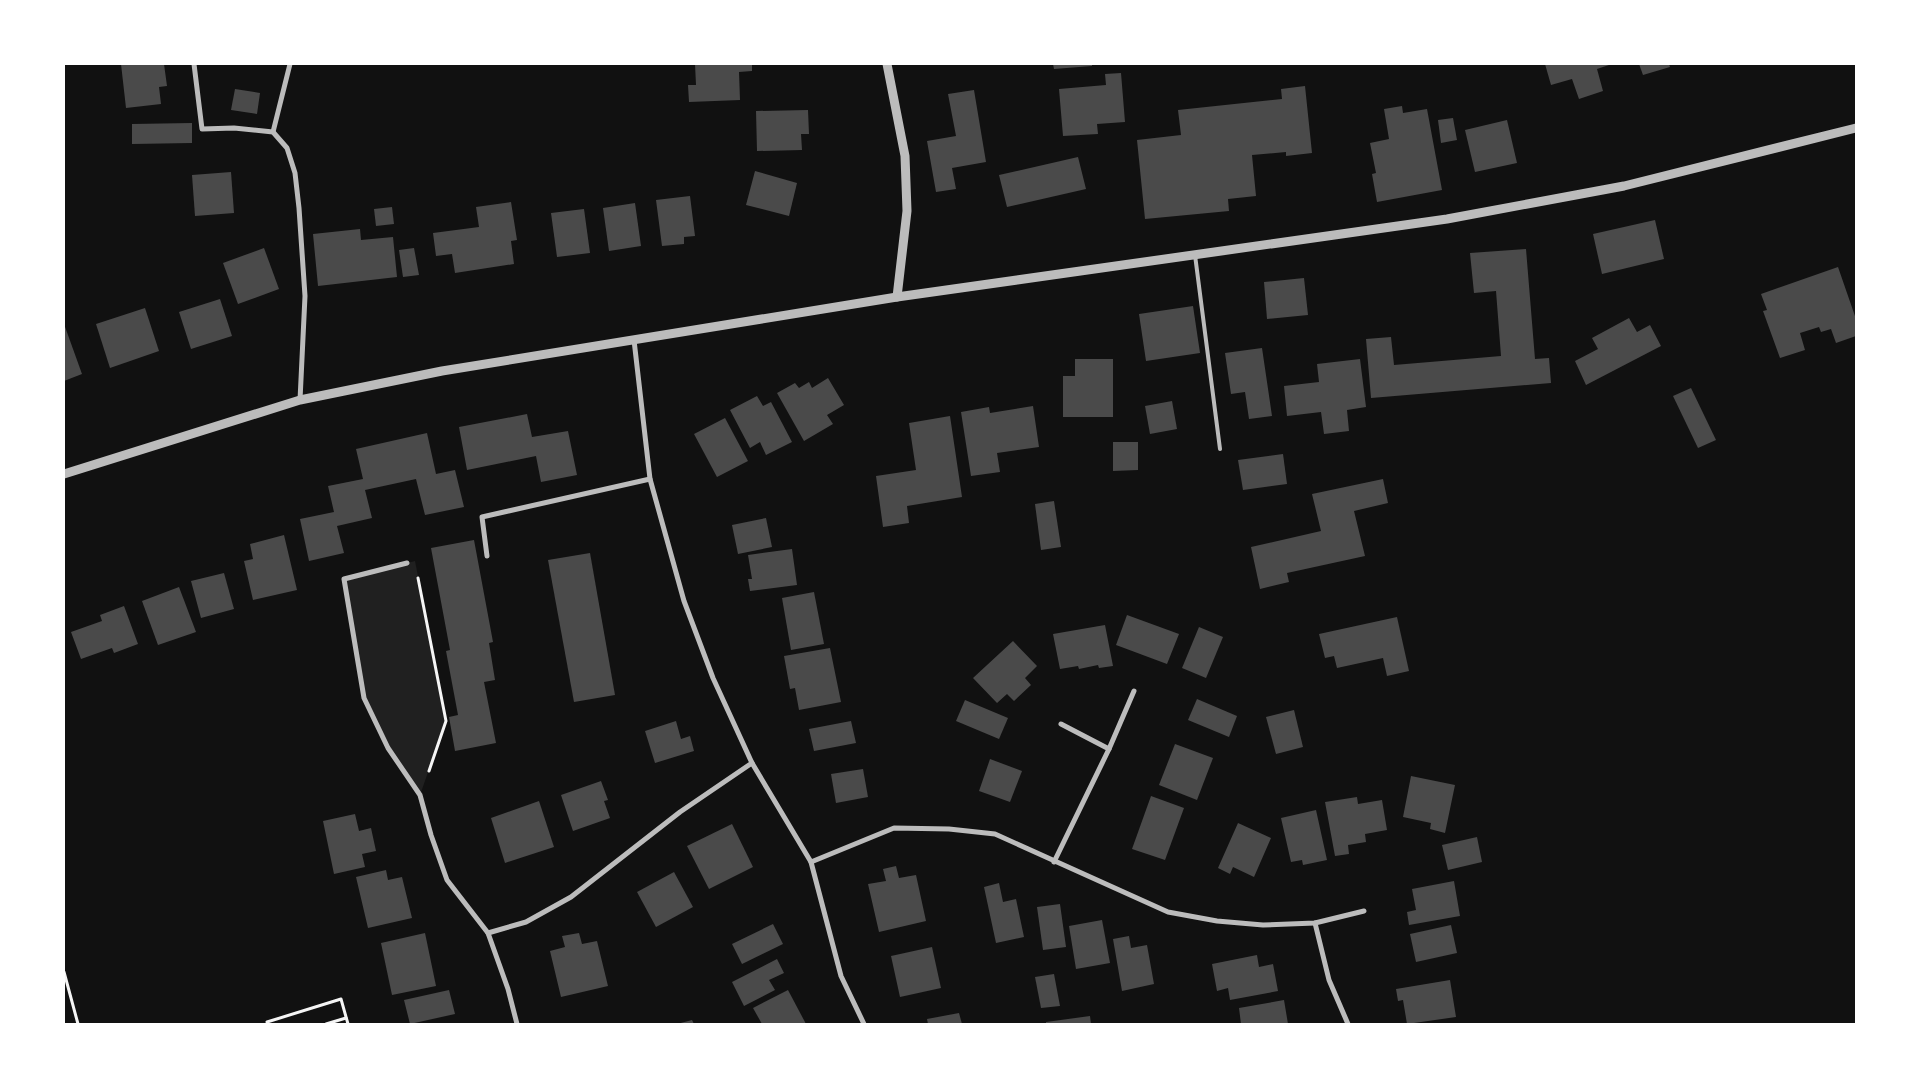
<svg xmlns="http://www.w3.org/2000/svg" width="1920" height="1088" viewBox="0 0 1920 1088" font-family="Jost,sans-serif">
<rect width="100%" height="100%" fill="#111"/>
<!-- green -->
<polygon fill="#202020" points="415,561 446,721 420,795 388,748 364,698 344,579"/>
<!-- building -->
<g fill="#4a4a4a">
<polygon points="121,64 164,64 167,86 159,87 161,104 126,108"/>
<polygon points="695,64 752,64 752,71 739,72 740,100 689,102 688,85 696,85"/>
<polygon points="1053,64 1092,64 1092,66 1054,69"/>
<polygon points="1545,64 1612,64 1597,69 1603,91 1579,99 1572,79 1551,85"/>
<polygon points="1639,64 1669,64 1670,67 1643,75"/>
<polygon points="1121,73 1125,122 1097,124 1098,134 1063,136 1059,89 1106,85 1105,74"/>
<polygon points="1305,86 1312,153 1286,156 1286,152 1252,155 1256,196 1228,199 1229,211 1145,219 1137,140 1181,135 1178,110 1282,99 1281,89"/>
<polygon points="235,89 260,93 257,114 231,110"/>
<polygon points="974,90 986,162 952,168 956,189 936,192 927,141 956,136 948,94"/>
<polygon points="1402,106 1403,113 1427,109 1442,190 1377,202 1372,174 1376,173 1370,143 1389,139 1384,109"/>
<polygon points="808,110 809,134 801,134 802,150 757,151 756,111"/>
<polygon points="1453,118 1457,140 1441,143 1438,120"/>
<polygon points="1507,120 1517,163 1475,172 1465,130"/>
<polygon points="192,123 192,143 132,144 132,124"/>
<polygon points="1078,157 1086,189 1007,207 999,175"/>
<polygon points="755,171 797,183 789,216 746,205"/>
<polygon points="231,172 234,213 195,216 192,175"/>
<polygon points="690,196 695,236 684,237 684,244 662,246 656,200"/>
<polygon points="511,202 517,240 511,241 514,264 455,273 452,254 436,256 433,233 479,227 476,207"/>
<polygon points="635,203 641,246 609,251 603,208"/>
<polygon points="392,207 394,224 376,226 374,209"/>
<polygon points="584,209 590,253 557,257 551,213"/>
<polygon points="1655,220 1664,259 1602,274 1593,234"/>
<polygon points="360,229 361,240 393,237 397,277 318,286 313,234"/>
<polygon points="264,248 279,289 238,304 223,263"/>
<polygon points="414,248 419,275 403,277 399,250"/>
<polygon points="1526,249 1535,359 1549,358 1551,383 1371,398 1366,339 1391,337 1394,365 1501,356 1496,291 1474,293 1470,253"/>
<polygon points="1838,267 1856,319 1856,336 1836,343 1831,329 1821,332 1819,327 1800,333 1805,350 1780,358 1763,311 1767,310 1761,294"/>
<polygon points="1304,278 1308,315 1267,319 1264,282"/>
<polygon points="220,299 232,336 191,349 179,312"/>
<polygon points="1193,306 1200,353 1146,361 1139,314"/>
<polygon points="145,308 159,351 110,368 96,324"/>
<polygon points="1629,318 1637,332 1650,325 1661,346 1586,385 1575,361 1598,349 1592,338"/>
<polygon points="64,324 82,374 64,381"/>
<polygon points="1262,348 1272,416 1249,419 1245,392 1231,394 1225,353"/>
<polygon points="1075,359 1113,359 1113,417 1063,417 1063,376 1075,376"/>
<polygon points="1360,359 1366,407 1347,410 1349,431 1324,434 1321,412 1287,416 1284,386 1319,382 1317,364"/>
<polygon points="828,378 844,405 827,415 833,424 804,441 777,393 795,383 799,388 809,382 812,388"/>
<polygon points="1691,388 1716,440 1698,448 1673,396"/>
<polygon points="757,396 763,406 771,402 792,442 766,455 760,442 750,448 730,410"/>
<polygon points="1172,401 1177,429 1150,434 1145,406"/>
<polygon points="1033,406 1039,447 997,453 1000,472 971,476 961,412 989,407 990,413"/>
<polygon points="527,414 532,437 568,431 577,475 541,482 536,456 467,470 459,427"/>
<polygon points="950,416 962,497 907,506 909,523 883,527 876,476 916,470 909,423"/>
<polygon points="725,418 748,461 717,477 694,434"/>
<polygon points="427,433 436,474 455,470 464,507 425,515 416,479 365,490 372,518 337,526 344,553 309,561 300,519 334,512 328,486 363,479 356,449"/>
<polygon points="1113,442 1138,442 1138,470 1113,471"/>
<polygon points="1283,454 1287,484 1243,490 1238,460"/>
<polygon points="1383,479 1388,503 1354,511 1365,556 1287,573 1289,582 1260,589 1251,547 1321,531 1312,494"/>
<polygon points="1054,501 1061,547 1041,550 1035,504"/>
<polygon points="766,518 772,547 738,554 732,525"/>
<polygon points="284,535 297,590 253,600 244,561 253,559 250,544"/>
<polygon points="474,540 493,642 489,643 495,680 484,682 496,743 455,751 449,717 458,715 446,651 450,650 431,548"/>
<polygon points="792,549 797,585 750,591 748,579 752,579 748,555"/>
<polygon points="590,553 615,695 574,702 548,560"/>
<polygon points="224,573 234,609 201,618 191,581"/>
<polygon points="179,587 196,632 158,645 142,601"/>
<polygon points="814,592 824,644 791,650 782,598"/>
<polygon points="124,606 138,644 114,653 112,648 81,659 71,632 102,621 100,615"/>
<polygon points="1127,615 1179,634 1167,664 1116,645"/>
<polygon points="1397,617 1409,671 1387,676 1383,658 1337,668 1334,656 1325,658 1319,634"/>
<polygon points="1105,625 1113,666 1099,668 1098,665 1079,669 1078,666 1060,669 1053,634"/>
<polygon points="1199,627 1223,637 1206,678 1182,668"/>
<polygon points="1013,641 1037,666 1025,678 1031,685 1014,701 1007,694 997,703 973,678"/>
<polygon points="830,648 841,702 799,710 795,688 790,689 784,656"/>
<polygon points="1197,699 1237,716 1229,737 1188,720"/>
<polygon points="965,700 1008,718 999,739 956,721"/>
<polygon points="1294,710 1303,747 1276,754 1266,717"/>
<polygon points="676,721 681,739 690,736 694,751 655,763 645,731"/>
<polygon points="851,721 856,743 814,751 809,729"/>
<polygon points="1175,744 1213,758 1197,800 1159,785"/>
<polygon points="990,759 1022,771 1010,802 979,791"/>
<polygon points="863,769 868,797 836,803 831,774"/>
<polygon points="1411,776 1455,785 1445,833 1430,829 1431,823 1403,817"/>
<polygon points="601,781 608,800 604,801 610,818 573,831 561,795"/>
<polygon points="1151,796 1184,808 1165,860 1132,849"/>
<polygon points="1357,797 1358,804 1382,800 1387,830 1365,834 1366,842 1348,845 1349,854 1335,856 1325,802"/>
<polygon points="539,801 554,847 505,863 491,818"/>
<polygon points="1316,810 1327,860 1303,865 1302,860 1291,862 1281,818"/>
<polygon points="355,814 359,831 371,828 376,851 362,854 365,867 334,874 323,821"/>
<polygon points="1238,823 1271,838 1254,877 1233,867 1230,874 1218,868"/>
<polygon points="732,824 753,867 709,889 687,846"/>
<polygon points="1477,837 1482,862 1448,870 1442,845"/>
<polygon points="896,866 899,878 916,875 926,921 879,932 868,884 886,881 883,869"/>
<polygon points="386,870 388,880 402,877 412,918 368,928 356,877"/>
<polygon points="674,872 693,907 656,927 637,892"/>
<polygon points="1454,881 1460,916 1409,925 1407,912 1416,910 1412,889"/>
<polygon points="999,883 1003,902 1016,899 1024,937 996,943 984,887"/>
<polygon points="1060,904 1066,947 1043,950 1037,907"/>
<polygon points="1102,920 1110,963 1076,969 1069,926"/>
<polygon points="773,924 783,944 742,964 732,944"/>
<polygon points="1451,925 1457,953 1416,962 1410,934"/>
<polygon points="425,933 436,986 392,995 381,943"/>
<polygon points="579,933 582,944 597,941 608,986 561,997 550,951 565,947 562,936"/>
<polygon points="1129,936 1131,948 1147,945 1154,984 1122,991 1113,939"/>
<polygon points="932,947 941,988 900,997 891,956"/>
<polygon points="1257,955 1259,967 1273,964 1278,991 1230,1000 1228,988 1217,991 1212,964"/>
<polygon points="777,959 784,973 769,980 775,990 744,1006 732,982"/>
<polygon points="1054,974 1060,1006 1041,1008 1035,977"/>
<polygon points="1450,980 1456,1017 1407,1024 1403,1000 1398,1001 1396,989"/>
<polygon points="449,990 455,1014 410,1024 404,1000"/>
<polygon points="788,990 806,1024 762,1024 753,1008"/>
<polygon points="1284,1000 1288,1024 1241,1024 1239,1008"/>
<polygon points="959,1013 962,1024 928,1024 927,1019"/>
<polygon points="1090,1016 1091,1024 1046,1024 1046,1022"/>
<polygon points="692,1020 694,1024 677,1024"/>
</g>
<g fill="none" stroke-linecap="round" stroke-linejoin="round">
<!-- path -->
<g stroke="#f5f5f5" stroke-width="3">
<polyline points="418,578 446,721 429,771"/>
<polyline points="64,972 78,1024"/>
<polyline points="267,1022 341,999 348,1024"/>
<polyline points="326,1024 346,1018"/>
</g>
<!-- service -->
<polyline stroke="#bcbcbc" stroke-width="4" points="1195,255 1220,449"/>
<!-- minor -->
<g stroke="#bcbcbc" stroke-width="5">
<polyline points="194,64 202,129 234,128 273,132 287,148 295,173 299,208 305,296 300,400"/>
<polyline points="273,132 290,64"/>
<polyline points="634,340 650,479 684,601 713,678 752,763 811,862 841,976 864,1024"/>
<polyline points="487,556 482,517 650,479"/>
<polyline points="407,563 344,579 364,698 388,748 420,795 431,835 447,880 488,933 508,989 517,1024"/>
<polyline points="1061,724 1109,749"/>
<polyline points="811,862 894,828 949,829 995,834 1168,912 1217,921 1263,925 1315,923 1364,911"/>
<polyline points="1054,862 1109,749 1134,691"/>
<polyline points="1315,923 1329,980 1348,1024"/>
<polyline points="488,933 526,922 571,897 680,812 752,763"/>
</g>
<!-- tertiary -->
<g stroke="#bcbcbc" stroke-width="9">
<polyline points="887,64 905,156 907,211 897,297"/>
<polyline points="64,474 300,400 442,371 897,297 1447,219 1624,186 1856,128"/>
</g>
</g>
<!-- border -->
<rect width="1920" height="1088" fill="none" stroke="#ffffff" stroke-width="130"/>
</svg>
